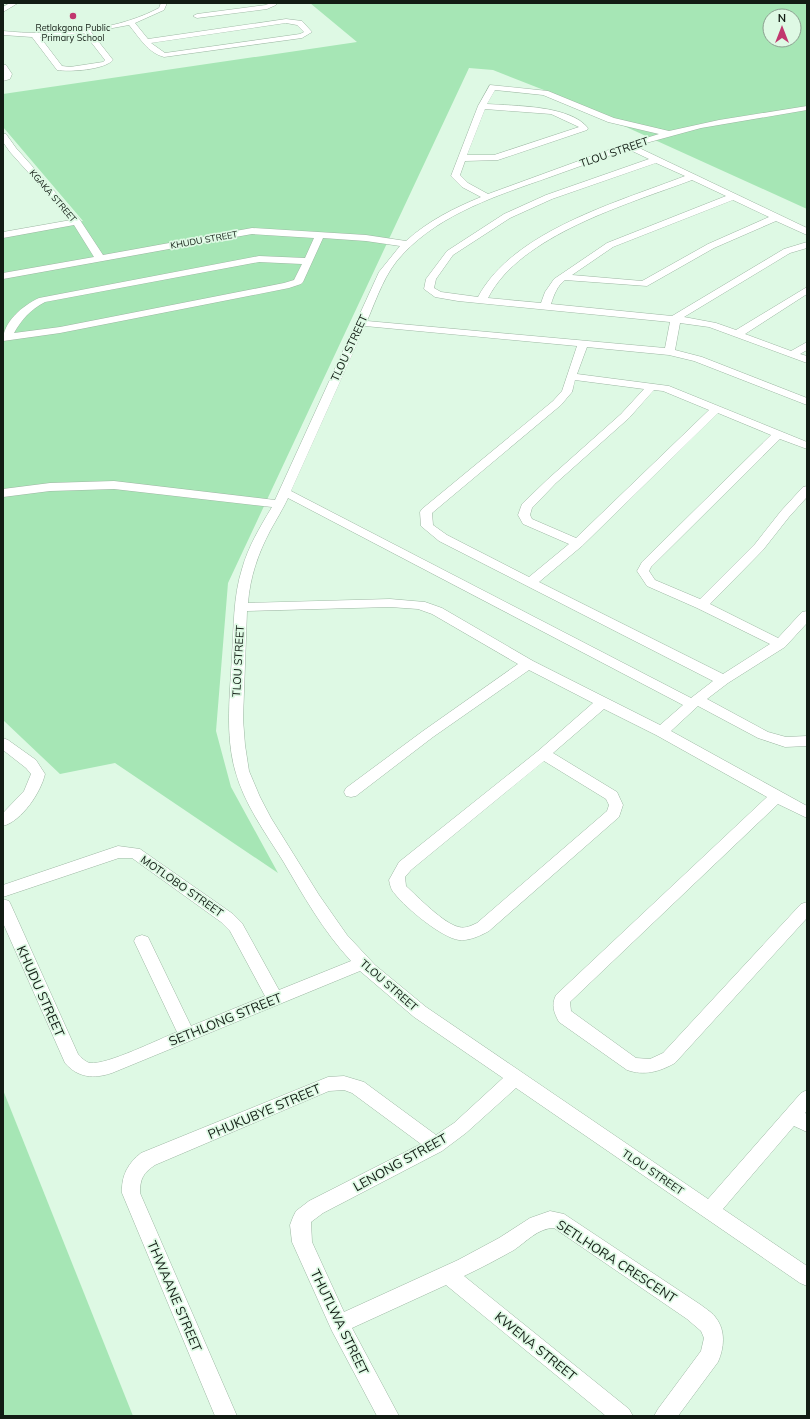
<svg xmlns="http://www.w3.org/2000/svg" width="810" height="1419" viewBox="0 0 810 1419" font-family="Mulish,sans-serif">
<rect width="100%" height="100%" fill="#def9e4"/>
<!-- green -->
<g fill="#a6e6b5" fill-rule="evenodd">
<path d="M310,3h497v206l-258,-117 -56,-22 -24,-2 -241,515 -12,148 15,56 47,86 -163,-110 -55,11 -57,-54v-483l80,-16 -80,-94v-33l354,-52zM770,16h24v24h-24z"/>
<polygon points="3,1090 133,1416 3,1416"/>
</g>
<g fill="none" stroke-linecap="round" stroke-linejoin="round">
<defs>
<g id="minor">
<polygon points="10,3 18,3 3,12 3,7"/>
<path d="M161,3h6l-3,7 -29,13 13,16 138,-20 16,2 10,11 -10,6 -138,19c-16,-4 -25,-20 -35,-32l-38,7 22,28c-9,10 -43,12 -56,10l-25,-33 -29,-2v-4c48,5 108,1 152,-21l4,-2zM286,23l11,2 7,7 -4,2 -135,19 -14,-10zM84,33l21,27 -2,2 -33,5 -8,-1 -22,-29z"/>
<polygon points="270,3 276,3 276,5 267,9 197,18 193,16 197,14 266,5"/>
<polygon points="3,65 6,65 12,74 10,79 3,81"/>
<path d="M490,85l58,6 66,27 55,13 50,-11 88,-14v4l-106,18 -66,18 172,82v7l-31,-14 -62,27 -67,38 -82,-6c-8,6 -11,15 -14,24l121,12 112,-67 23,-7v6l-17,5 -106,64 32,6 20,7 71,-43v7l-62,40 46,17 16,-9v8l-7,4 7,2v7l-98,-36 -29,-4 -5,27 27,7 105,41v7l-113,-44 -25,-6 -82,-8 -10,27 92,12 138,56v7l-27,-10 -129,128 -2,4 6,9 45,19 55,-55 26,-33 22,-24 4,-1v11l-18,20 -26,33 -53,54 68,34 24,-26 5,-1v12l-22,24 -57,36 -21,16 61,33 18,5 21,-1v10l-22,1 -27,-9 -60,-32 -27,25 136,75v12l-29,-14 -208,198 1,9 65,47 14,1 13,-6 138,-149 6,-2v16l-132,145c-16,9 -31,13 -48,7l-68,-48c-5,-9 -8,-17 -3,-27l211,-198 -111,-62 -52,-26 -51,44 64,39 6,13 -4,12 -130,114c-9,5 -20,10 -30,9 -17,-2 -53,-32 -64,-46 -4,-4 -5,-9 -6,-14l10,-18 139,-111 55,-48 -64,-33 -96,67 -77,59 -5,1 -5,-1 -2,-4 2,-4 77,-57 95,-67 -86,-50 -14,-5 -28,-2 -143,4 -4,108 2,26 4,26 11,26 11,21 48,77 28,40 28,30 51,42 282,192 93,-106 6,-3v21l-2,2 2,1v18l-13,-6 -71,83 84,57v20l-7,-3 -284,-195 -50,45 -24,18 -119,62 -12,9 1,20 32,70 114,-52 41,-22 31,-20 20,-7 14,3 137,91c5,4 12,8 15,13 10,13 8,30 2,44l-40,54h-24l4,-7 43,-58 3,-13 -3,-7 -14,-12 -133,-91c-16,0 -28,14 -40,22 -16,9 -33,18 -50,26l165,133 4,7h-27l-160,-131 -94,43 47,88h-22l-45,-85 -40,-89 -2,-17 3,-8 3,-6 13,-10 112,-57 -69,-51 -8,-3 -15,1 -174,74c-12,8 -15,14 -15,28l97,223h-22l-93,-223c-1,-17 6,-30 19,-40l187,-76 16,-1 20,6 72,53 18,-12 49,-45 -89,-61 -54,-46 -248,102c-18,6 -34,5 -47,-10l-62,-140v-24l6,2 2,4 67,149c3,3 7,8 12,9 17,2 69,-24 87,-31l-43,-91 2,-4 6,-2 6,2 43,89 74,-30 -35,-65 -9,-9 -89,-64h-13l-116,39v-12l115,-39 22,3 93,65 9,9 37,67 72,-29c-28,-30 -48,-66 -68,-100 -18,-29 -39,-57 -48,-91 -10,-36 -5,-76 -3,-114 2,-29 1,-59 10,-87 6,-22 18,-42 30,-62l-158,-18 -64,2 -47,6v-8l47,-6 64,-2 161,19 104,-228 21,-26 -34,-5 -43,-3 -20,44 -2,2 -12,4 -229,45 -57,8c0,-19 19,-35 36,-43l220,-42 46,2 9,-20 -62,-4 -249,45v-6l91,-16 -20,-32 -71,13v-6l68,-12 -61,-68 -7,-10v-8h3l10,14 64,72 23,35 149,-27 114,7 40,6c22,-20 48,-33 75,-44l-19,-10 -11,-11 27,-70zM495,90l48,5 65,27 51,12 -45,14 -126,46 -20,-11 -8,-8 5,-14 33,-1 89,-30 1,-2c-18,-23 -74,-22 -101,-24zM485,109l66,5 28,13 -85,28h-27zM628,149l21,10 -103,36 -42,19 -57,37 -21,28 -2,10 11,8 23,4 212,21 -5,26 -298,-27c10,-23 18,-49 36,-67 38,-41 96,-59 147,-77 26,-9 52,-19 78,-28zM656,163l29,13c-67,26 -172,55 -207,121l-37,-5 -7,-4 2,-9 17,-24 57,-37 42,-19zM692,180l34,16 -119,47 -53,36 -9,13 -4,11 -53,-5c32,-63 140,-94 204,-118zM733,200l36,17 -61,27 -66,37 -70,-6 41,-28zM259,262l43,2 -8,16 -10,3 -224,44 -46,6c8,-14 16,-23 31,-31zM365,326l212,20 -15,45 -9,10 -131,108 -2,3 1,14 18,15 274,140 -22,17 -400,-207zM575,380l69,9 -23,25 -73,65 -26,25 -4,11 5,9 46,20 -40,33 -82,-42 -14,-10 -1,-12 129,-108 11,-13zM654,390l9,1 46,19 -133,128 -44,-19 -2,-4 2,-7 24,-25 73,-65zM718,413l53,22 -129,127 -5,9 10,15 50,22 73,36 -47,30 -184,-92 43,-36zM288,498l395,207 -23,20 -127,-64 -91,-53 -17,-6 -35,-3 -142,4c2,-26 10,-49 22,-72 6,-11 13,-22 18,-33zM544,761l62,38 3,6 -2,6 -130,112c-5,2 -11,6 -18,4 -15,-3 -41,-30 -53,-41l-1,-9 6,-7z"/>
<path d="M3,738l5,2 28,20 9,14c-4,18 -23,47 -42,52v-13l21,-22 7,-17 -5,-6 -23,-18z"/>
</g>
</defs>
<!-- minor casing -->
<use href="#minor" stroke="#9db7a3" stroke-width="1"/>
<!-- minor -->
<use href="#minor" fill="#fff" fill-rule="evenodd"/>
</g>
<!-- markers -->
<circle fill="#c1376e" stroke="#def9e4" stroke-width="1.5" cx="73" cy="16" r="4"/>
<g text-anchor="middle" stroke-width="3.5" stroke-linejoin="round" paint-order="stroke">
<!-- far-poi labels -->
<g font-size="9" fill="#121c14" stroke="#def9e4">
<text x="73" y="31">Retlakgona Public<tspan x="73" dy="10">Primary School</tspan></text>
</g>
<!-- far-street labels -->
<g font-size="9" fill="#121c14" stroke="#def9e4">
<text transform="translate(53 196) rotate(49)" y="3">KGAKA STREET</text>
<text transform="translate(204 240) rotate(-10)" y="3">KHUDU STREET</text>
</g>
<!-- street labels -->
<g font-size="11" fill="#121c14" stroke="#def9e4">
<text transform="translate(614 152) rotate(-19)" y="4">TLOU STREET</text>
<text transform="translate(349 348) rotate(-65)" y="4">TLOU STREET</text>
<text transform="translate(238 661) rotate(-87)" y="4">TLOU STREET</text>
<text transform="translate(182 886) rotate(35)" y="4">MOTLOBO STREET</text>
<text transform="translate(389 985) rotate(41)" y="4">TLOU STREET</text>
<text transform="translate(653 1172) rotate(34)" y="4">TLOU STREET</text>
</g>
<!-- near-street labels -->
<g font-size="13" fill="#121c14" stroke="#def9e4">
<text transform="translate(41 991) rotate(66)" y="5">KHUDU STREET</text>
<text transform="translate(225 1019) rotate(-22)" y="5">SETHLONG STREET</text>
<text transform="translate(264 1111) rotate(-23)" y="5">PHUKUBYE STREET</text>
<text transform="translate(400 1162) rotate(-29)" y="5">LENONG STREET</text>
<text transform="translate(617 1261) rotate(33)" y="5">SETLHORA CRESCENT</text>
<text transform="translate(175 1296) rotate(67)" y="5">THWAANE STREET</text>
<text transform="translate(340 1322) rotate(64)" y="5">THUTLWA STREET</text>
<text transform="translate(536 1346) rotate(39)" y="5">KWENA STREET</text>
</g>
</g>
<!-- border -->
<rect width="810" height="1419" fill="none" stroke="#121c14" stroke-width="8"/>
<!-- north arrow -->
<g transform="translate(782 28)"><circle r="19" fill="#def9e4" stroke="#8ca191"/>
<path d="M0-3L7 15L0 10L-7 15Z" fill="#c1376e"/>
<text y="-6" font-size="11" font-weight="bold" text-anchor="middle" fill="#121c14">N</text>
</g>
</svg>
